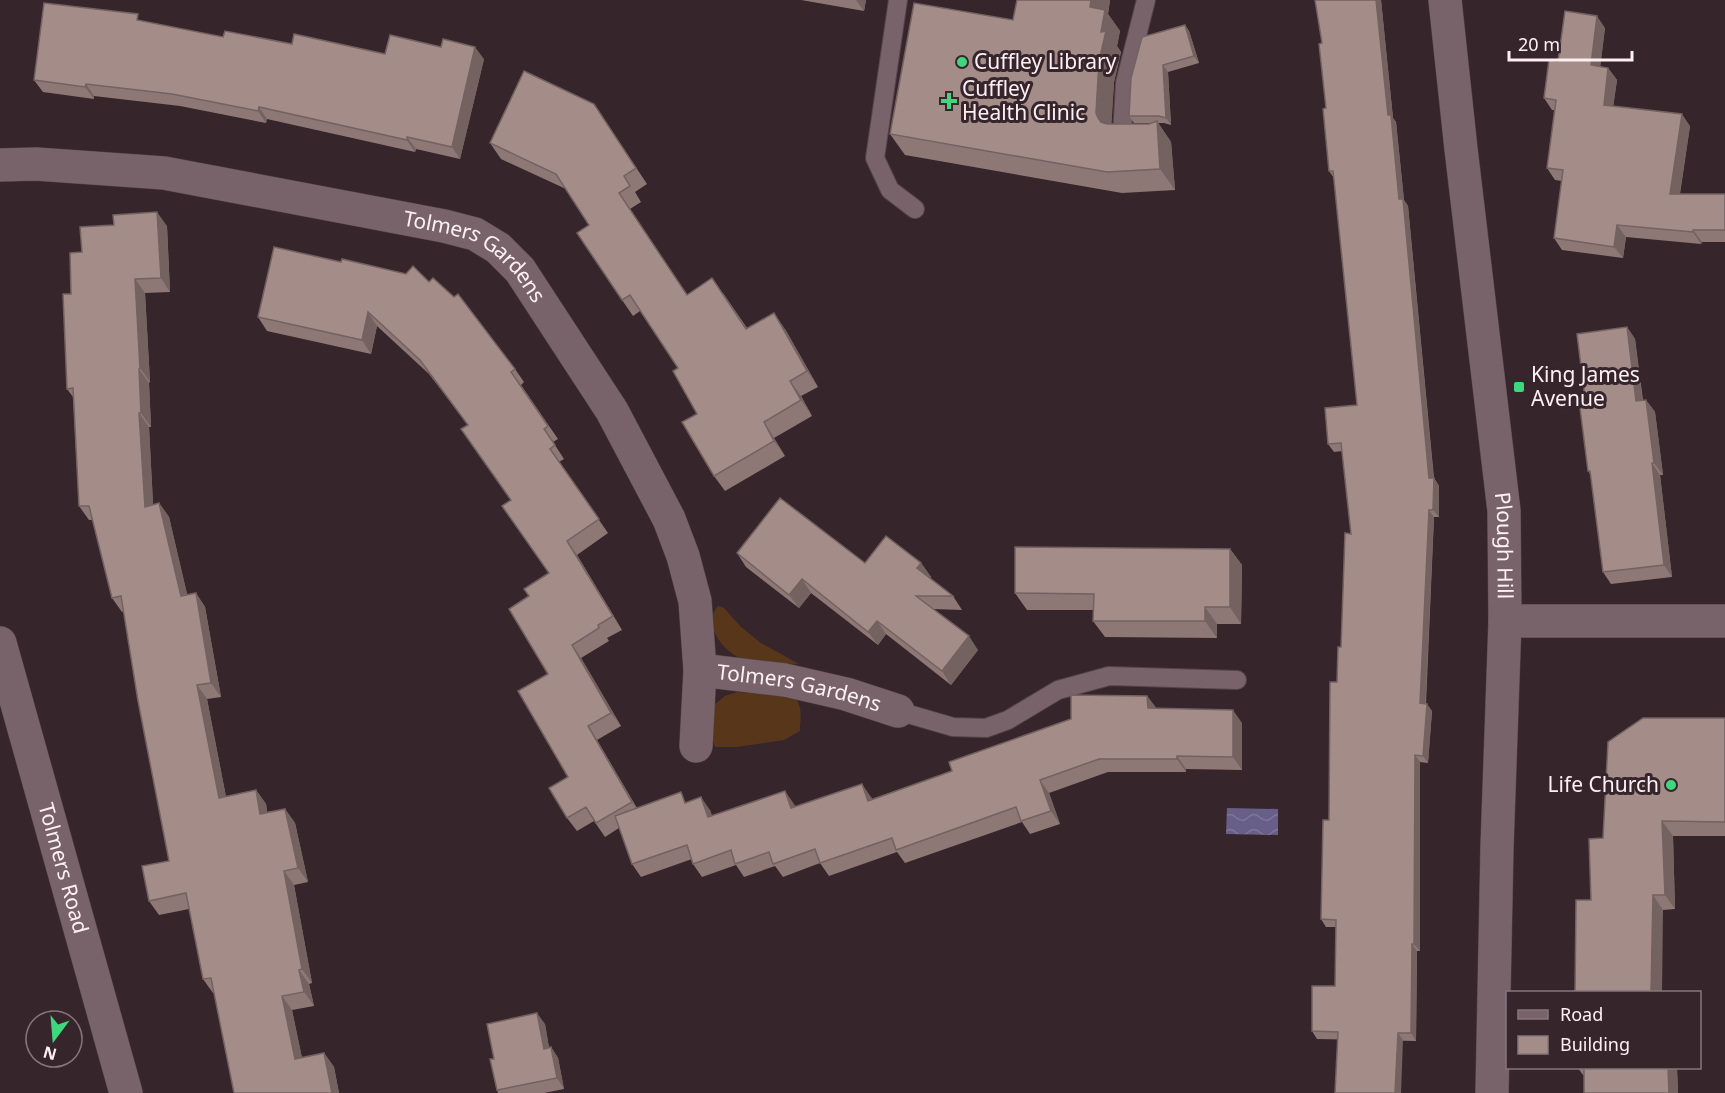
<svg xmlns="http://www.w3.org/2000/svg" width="1725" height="1093" viewBox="0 0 1725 1093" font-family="'Noto Sans',sans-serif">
<defs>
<pattern id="water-waves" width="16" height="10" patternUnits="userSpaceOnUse" patternTransform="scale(1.5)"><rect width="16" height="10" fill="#675f88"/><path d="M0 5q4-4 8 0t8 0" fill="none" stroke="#7e7699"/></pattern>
</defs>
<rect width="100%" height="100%" fill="#37252c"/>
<!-- grass -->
<g fill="#58361a">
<path d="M718,606l6,2 17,19 20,16 38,21c-16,-1 -33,1 -48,-2 -20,-4 -43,-26 -38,-48 0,0 4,-7 5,-8z"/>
<path d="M737,692l55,4c12,7 8,23 8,35l-16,9 -47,7h-22l-7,-21 5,-20 12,-10z"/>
</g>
<!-- water -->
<polygon fill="url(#water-waves)" points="1227,808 1278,809 1278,835 1226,834"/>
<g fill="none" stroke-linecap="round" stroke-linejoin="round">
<defs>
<g id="service">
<polyline points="898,0 875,158 890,190 915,209"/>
<polyline points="1136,134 1122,134 1125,83 1146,0"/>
<polyline points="898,711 953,727 986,728 1008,720 1058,690 1109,676 1237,680"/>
</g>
<g id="minor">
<path id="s1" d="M0,165l36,-1 128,9 280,53 31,8 23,14 22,22 92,141 57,108 14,37 12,45 5,69 85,10 61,14 52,17"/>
<polyline points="1505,621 1725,621"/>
<path id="s2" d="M0,643l126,450"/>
<polyline points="696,746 700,670"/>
</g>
<g id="tertiary">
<path id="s3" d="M1445,0l16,149 43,362 1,110 -8,226 -5,246"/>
</g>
</defs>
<!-- service casing -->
<use href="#service" stroke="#54444a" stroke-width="20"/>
<!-- minor casing -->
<use href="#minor" stroke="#54444a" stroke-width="34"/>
<!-- tertiary casing -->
<use href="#tertiary" stroke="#54444a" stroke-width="34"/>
<!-- service -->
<use href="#service" stroke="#79636b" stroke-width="18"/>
<!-- minor -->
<use href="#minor" stroke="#79636b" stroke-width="33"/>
<!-- tertiary -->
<use href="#tertiary" stroke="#79636b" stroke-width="33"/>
</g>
<!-- wall -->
<g fill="#8d7876">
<polygon points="801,0 866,0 864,11"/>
<polygon points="1017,0 1110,0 1108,14 1120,31 1117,46 1121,52 1114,82 1111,124 1149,124 1152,123 1134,123 1129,116 1185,25 1189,31 1199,63 1168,72 1171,125 1164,123 1158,123 1171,142 1175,190 1122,193 905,155 890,134 1013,20"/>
<polygon points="1315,0 1381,0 1393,118 1396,122 1404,200 1408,206 1434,478 1439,486 1439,517 1434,517 1426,704 1432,711 1428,763 1420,762 1420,951 1417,951 1416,1041 1317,1039 1312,1031 1335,986 1336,927 1326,927 1321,919 1329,820 1337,682 1341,647 1351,534 1342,451 1334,452 1328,444 1357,405 1334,178 1329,171 1326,108 1322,43"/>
<polygon points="142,21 223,37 385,54 484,59 460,159 416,149 415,152 267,119 266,123 180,106 94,96 94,99 43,92 34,80"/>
<polygon points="1605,28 1600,67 1608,68 1617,80 1613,106 1690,126 1680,194 1725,194 1725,242 1702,242 1701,244 1626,237 1623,258 1562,250 1554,238 1562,181 1555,180 1547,168 1555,110 1552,110 1544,98 1558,61"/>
<polygon points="594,104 647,184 635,192 641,202 630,209 687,295 723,293 747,328 785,329 818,387 801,396 812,416 774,438 785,456 725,491 714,476 697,414 678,368 640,311 633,316 622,300 589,225 566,189 501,159 490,143"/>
<polygon points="167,226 170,292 145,293 150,382 149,383 151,427 149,427 153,505 159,503 169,517 187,595 196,593 205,607 221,697 207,699 226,797 256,790 266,804 267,812 285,809 295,823 308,882 294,885 312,983 309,984 314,1006 292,1010 302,1058 324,1053 334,1067 339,1093 214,993 213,993 203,979 189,909 159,915 149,901 169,861 124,611 122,612 112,598 93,520 89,520 79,506 73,397 67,389 71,294 82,252"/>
<polygon points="274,247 515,369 524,382 521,385 558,439 553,442 564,459 559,462 608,533 577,555 622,630 607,638 609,641 581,658 621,726 597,740 637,808 688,802 710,810 712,816 794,804 795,807 871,797 872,799 952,771 1147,696 1157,709 1242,723 1242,770 1186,769 1186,772 1108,772 1049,793 1060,824 1030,834 1022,822 905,863 897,852 829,876 820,863 783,877 775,866 744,877 736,865 702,877 693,864 692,859 641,877 632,864 619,828 605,837 594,821 577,831 567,818 568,777 548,674 529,596 549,573 511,500 468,425 429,374 377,326 371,354 267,331 258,317"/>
<polygon points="1627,327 1635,339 1643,400 1646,400 1655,412 1663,475 1660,475 1672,577 1611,584 1603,572 1591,475 1588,471 1586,407"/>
<polygon points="1230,549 1242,565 1241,624 1217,624 1217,638 1105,637 1093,621 1094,610 1027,610 1015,593"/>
<polygon points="737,553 865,563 921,563 931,577 930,578 953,596 962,610 933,609 978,650 951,685 886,634 878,645 811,593 799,608 746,567"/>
<polygon points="1725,718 1725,836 1673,836 1675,909 1663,910 1591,900 1603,838"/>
<polygon points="545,1024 549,1048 551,1047 558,1058 564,1089 544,1093 498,1093 497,1090 494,1059"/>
<polygon points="1578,1068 1677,1068 1678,1093 1583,1075"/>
</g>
<!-- shaded-wall -->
<g fill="#736260">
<polygon points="856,0 866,0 864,11"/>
<polygon points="1091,0 1110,0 1108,14 1120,31 1117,46 1121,52 1114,82 1111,134 1098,118 1096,113 1090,7"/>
<polygon points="1376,0 1381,0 1393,118 1396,122 1404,200 1408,206 1434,482 1434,478 1439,486 1439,517 1433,510 1429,478 1388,115"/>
<polygon points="1597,16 1605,28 1599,77 1591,65"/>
<polygon points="1185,25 1189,31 1199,63 1194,56"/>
<polygon points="475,47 484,59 460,159 452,147"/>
<polygon points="1163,65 1168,72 1171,125 1166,118"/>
<polygon points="1608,68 1617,80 1612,116 1604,105"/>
<polygon points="86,84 94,96 94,99 85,87"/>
<polygon points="259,107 267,119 266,123 258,111"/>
<polygon points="1682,114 1690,126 1678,205 1670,194"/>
<polygon points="1157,121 1171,142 1175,190 1160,169"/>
<polygon points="407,137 416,149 415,152 407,140"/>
<polygon points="157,212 167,226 170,292 161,278"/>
<polygon points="1617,225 1626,237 1623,258 1614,247"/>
<polygon points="1693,230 1702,242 1701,244 1693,232"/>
<polygon points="135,279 145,293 150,382 140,368"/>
<polygon points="368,312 377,326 371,354 362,340"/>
<polygon points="774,313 785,329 818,387 807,371"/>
<polygon points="1627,327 1635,339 1644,413 1636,401"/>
<polygon points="139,369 149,383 151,427 141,413"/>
<polygon points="790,381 801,396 812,416 801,400"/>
<polygon points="1646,400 1655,412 1663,475 1654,463"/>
<polygon points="139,413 149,427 154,521 145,507"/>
<polygon points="764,422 774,438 785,456 774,441"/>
<polygon points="1652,463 1660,475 1672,577 1664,565"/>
<polygon points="159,503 169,517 191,610 181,596"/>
<polygon points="1429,510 1434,517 1425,711 1420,703"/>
<polygon points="567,541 577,555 622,630 613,616"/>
<polygon points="1230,549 1242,565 1241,624 1230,607"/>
<polygon points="921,563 931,577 927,582 917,568"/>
<polygon points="802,579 811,593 799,608 789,595"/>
<polygon points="196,593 205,607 221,697 211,683"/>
<polygon points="1205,607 1217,624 1217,638 1205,621"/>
<polygon points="877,621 886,634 878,645 868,632"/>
<polygon points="969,636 978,650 951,685 942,671"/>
<polygon points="572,645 581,658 621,726 611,713"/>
<polygon points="197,685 207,699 229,812 219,798"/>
<polygon points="1147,696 1157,709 1148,708"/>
<polygon points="1427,704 1432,711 1428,763 1423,756"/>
<polygon points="1233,710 1242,723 1242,770 1233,757"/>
<polygon points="588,726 597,740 641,816 632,802"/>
<polygon points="1415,755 1420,762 1420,951 1414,944"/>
<polygon points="1177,756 1186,769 1186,772 1177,759"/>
<polygon points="1040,780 1049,793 1060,824 1051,811"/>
<polygon points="862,784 871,797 877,814 868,801"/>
<polygon points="256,790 266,804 270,828 260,814"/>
<polygon points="785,791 794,804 800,822 791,808"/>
<polygon points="701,797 710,810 717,830 708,817"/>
<polygon points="285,809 295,823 308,882 298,868"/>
<polygon points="1662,821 1673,836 1675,909 1665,895"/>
<polygon points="284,871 294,885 312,983 302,969"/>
<polygon points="1653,895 1663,910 1662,993 1651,993"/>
<polygon points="1412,944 1417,951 1416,1041 1411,1033"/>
<polygon points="299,970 309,984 314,1006 304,992"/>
<polygon points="282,996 292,1010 305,1073 295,1059"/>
<polygon points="537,1013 545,1024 551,1059 544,1049"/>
<polygon points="1398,1033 1403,1040 1401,1093 1395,1093"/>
<polygon points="551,1047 558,1058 564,1089 557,1078"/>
<polygon points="324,1053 334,1067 339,1093 332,1093"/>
<polygon points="1668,1068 1677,1068 1678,1093 1669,1093"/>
</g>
<!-- building -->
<g fill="#a48c89" stroke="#736260" stroke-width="1.5">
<polygon points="1017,0 1091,0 1090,7 1105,10 1101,32 1106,31 1099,61 1096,113 1098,118 1101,122 1107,124 1149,124 1157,121 1160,169 1107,172 890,134 914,3 1013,20"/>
<polygon points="1315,0 1376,0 1388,115 1391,115 1399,199 1403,199 1429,478 1434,478 1433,510 1429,510 1420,703 1427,704 1423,756 1415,755 1414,944 1412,944 1411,1033 1398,1033 1395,1093 1335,1093 1338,1032 1312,1031 1312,986 1335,986 1336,920 1321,919 1323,820 1329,820 1330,682 1337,682 1338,647 1341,647 1345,533 1351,534 1341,443 1328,444 1325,408 1357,405 1333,171 1329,171 1323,109 1326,108 1319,44 1322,43"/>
<polygon points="44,3 138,14 137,20 223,37 225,31 292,44 294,34 385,54 390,35 441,47 443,39 475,47 452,147 407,137 407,140 259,107 258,111 172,94 86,84 85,87 34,80"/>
<polygon points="1565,11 1597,16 1591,65 1608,68 1604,105 1682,114 1670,194 1725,194 1725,230 1693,230 1693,232 1617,225 1614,247 1554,238 1563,170 1547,168 1556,100 1544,98 1549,60 1558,61"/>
<polygon points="1185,25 1194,56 1163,65 1166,118 1159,116 1129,116 1131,78 1142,37"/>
<polygon points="524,71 594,104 636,168 624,176 630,186 619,193 687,295 712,278 746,329 774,313 807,371 790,381 801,400 764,422 774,441 714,476 682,422 697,414 673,371 678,368 630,295 622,300 577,233 589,225 556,174 490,143"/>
<polygon points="157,212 161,278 135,279 140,368 139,369 141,413 139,413 145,507 159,503 181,596 196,593 211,683 197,685 219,798 256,790 260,814 285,809 298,868 284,871 302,969 299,970 304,992 282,996 295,1059 324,1053 332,1093 234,1093 211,978 203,979 186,893 149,901 142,866 169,861 138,701 121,596 112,598 89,506 79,506 73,388 67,389 63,294 71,294 70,253 82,252 80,227 114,225 113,215"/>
<polygon points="274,247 341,262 342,259 406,274 413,266 429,282 433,278 454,297 458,294 515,369 511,372 548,426 544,429 555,445 550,449 599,519 567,541 613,616 598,625 599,628 572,645 611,713 588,726 632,802 596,823 586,807 567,818 549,788 568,777 518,691 548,674 509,609 529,596 524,589 549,573 502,506 511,500 461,429 468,425 420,360 368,312 362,340 258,317"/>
<polygon points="1627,327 1636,401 1646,400 1654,463 1652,463 1664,565 1603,572 1590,471 1588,471 1580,408 1586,407 1577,334"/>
<polygon points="780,498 865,563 886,536 921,563 917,568 953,596 916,596 969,636 942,671 877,621 868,632 802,579 789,595 737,553"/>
<polygon points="1015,547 1230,549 1230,607 1205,607 1205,621 1093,621 1094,594 1015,593"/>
<polygon points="1071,695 1147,696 1148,708 1233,710 1233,757 1177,756 1177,759 1099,759 1040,780 1051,811 1021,821 1016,807 896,850 892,838 820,863 815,849 773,864 769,852 735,864 731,850 693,864 687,845 632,864 615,816 681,792 685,803 701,797 708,817 785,791 791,808 862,784 868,801 952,771 949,762 1071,719"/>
<polygon points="1643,718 1725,718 1725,822 1662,821 1665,895 1653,895 1651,993 1575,993 1576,900 1591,900 1589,839 1603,838 1608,742"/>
<polygon points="537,1013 544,1049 551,1047 557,1078 497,1090 490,1059 494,1059 487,1024"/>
<polygon points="1584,1068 1668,1068 1669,1093 1584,1093"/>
</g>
<!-- markers -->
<g fill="#3ed77d" stroke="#37252c" stroke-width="2">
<circle cx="962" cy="62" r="6"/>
<path d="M946 92h6v6h6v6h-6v6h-6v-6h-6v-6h6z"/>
<rect x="1513" y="381" width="12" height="12" rx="3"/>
<circle cx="1671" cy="785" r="6"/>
</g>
<g text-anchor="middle" stroke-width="6" stroke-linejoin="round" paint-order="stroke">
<!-- poi labels -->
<g font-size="21" fill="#fdf0f4" stroke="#37252c" text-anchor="start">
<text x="974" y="69">Cuffley Library</text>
<text x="962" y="96">Cuffley<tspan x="962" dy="24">Health Clinic</tspan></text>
<text x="1531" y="382">King James<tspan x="1531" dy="24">Avenue</tspan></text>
<text x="1659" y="792" text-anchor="end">Life Church</text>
</g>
<!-- street labels -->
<g font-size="21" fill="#fdf0f4" stroke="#37252c">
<text dy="7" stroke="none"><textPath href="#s1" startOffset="492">Tolmers Gardens</textPath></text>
<text dy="7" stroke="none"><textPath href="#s3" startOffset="549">Plough Hill</textPath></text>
<text dy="7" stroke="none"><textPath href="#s1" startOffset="1086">Tolmers Gardens</textPath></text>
<text dy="7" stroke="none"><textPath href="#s2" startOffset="234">Tolmers Road</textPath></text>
</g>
</g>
<!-- legend -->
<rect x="1506" y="991" width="195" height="78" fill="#37252c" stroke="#86767c" stroke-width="1.5"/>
<rect x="1518" y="1010" width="30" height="9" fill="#79636b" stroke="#86767c" stroke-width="1.5"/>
<text x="1560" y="1021" font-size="18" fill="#fdf0f4">Road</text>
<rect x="1518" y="1036" width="30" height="18" fill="#a48c89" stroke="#86767c" stroke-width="1.5"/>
<text x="1560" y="1051" font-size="18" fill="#fdf0f4">Building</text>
<!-- north arrow -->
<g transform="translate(54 1039) rotate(196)"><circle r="28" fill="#37252c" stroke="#86767c" stroke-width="1.5"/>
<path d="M0-4.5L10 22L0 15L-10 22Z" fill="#3ed77d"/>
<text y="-9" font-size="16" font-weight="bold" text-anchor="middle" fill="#fdf0f4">N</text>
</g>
<!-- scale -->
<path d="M1509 51v9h123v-9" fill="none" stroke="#fdf0f4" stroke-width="3"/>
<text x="1518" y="51" font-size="18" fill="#fdf0f4" stroke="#37252c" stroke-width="4.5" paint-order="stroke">20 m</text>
</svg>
